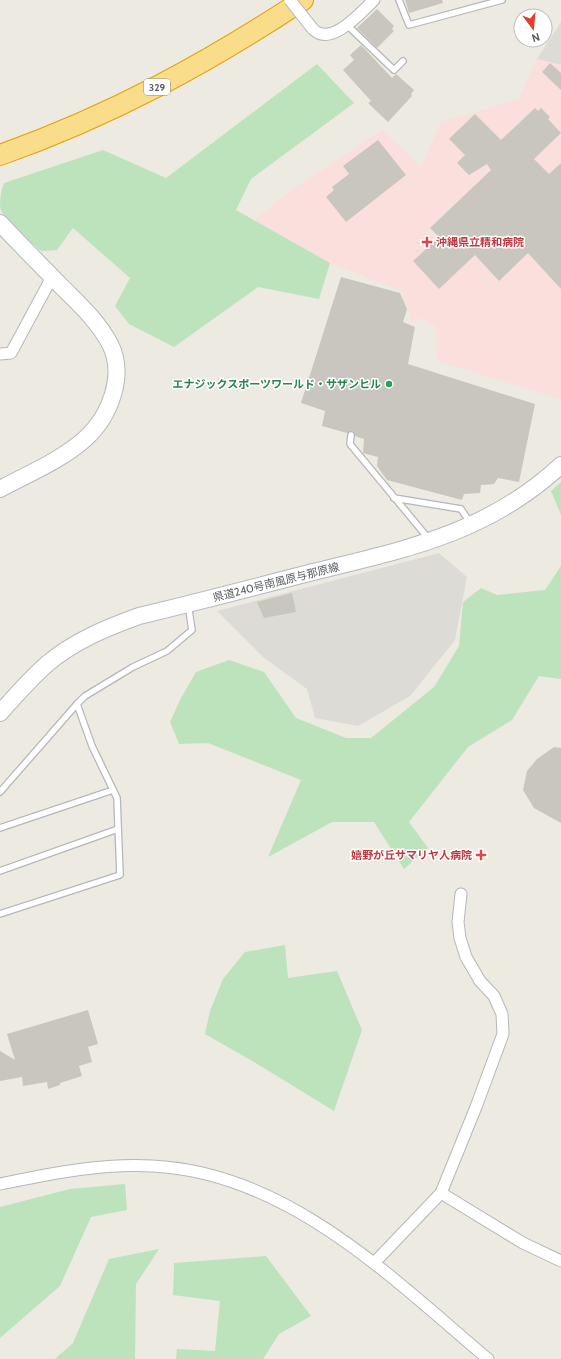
<svg xmlns="http://www.w3.org/2000/svg" width="561" height="1359" viewBox="0 0 561 1359" font-family="Cabin,'Noto Sans JP',sans-serif">
<rect width="100%" height="100%" fill="#eceae1"/>
<!-- industrial -->
<g fill="#dddbd5">
<polygon points="561,22 561,65 537,59"/>
<polygon points="439,553 467,577 455,640 410,696 358,726 315,718 307,689 263,657 217,611"/>
</g>
<!-- medical -->
<polygon fill="#fadfdc" points="537,59 561,65 561,399 437,361 436,327 422,318 412,323 402,291 330,263 255,220 293,189 382,130 421,168 441,122 519,99"/>
<!-- green -->
<g fill="#bde3bd">
<path d="M317,64l37,39 -103,76 -15,31 94,53 -11,36 -61,-12 -84,60 -45,-23 -14,-18 15,-28 -57,-50 -16,22 -16,1c-11,-10 -38,-30 -41,-44 0,-8 1,-17 4,-24l99,-33 63,28z"/>
<polygon points="561,482 561,515 551,491"/>
<polygon points="561,566 561,679 539,676 512,720 468,747 409,822 428,848 404,869 374,822 332,822 268,857 301,780 208,743 179,744 170,722 180,700 196,672 229,660 264,672 296,718 346,738 371,738 434,687 459,646 463,602 481,588 497,595 545,590"/>
<polygon points="285,945 288,978 337,971 362,1030 334,1111 254,1062 205,1034 210,1011 223,979 245,952"/>
<polygon points="125,1184 127,1210 91,1217 60,1286 0,1338 0,1207 70,1189"/>
<polygon points="159,1249 136,1284 135,1359 55,1359 73,1343 109,1259"/>
<polygon points="266,1256 311,1316 279,1334 263,1359 176,1359 177,1349 215,1351 220,1301 173,1295 174,1263"/>
</g>
<!-- building -->
<g fill="#c9c6c0">
<polygon points="405,0 442,0 443,3 409,13"/>
<polygon points="377,9 394,26 392,29 394,31 377,48 357,28"/>
<polygon points="361,45 392,78 396,74 414,90 411,94 412,96 388,122 368,103 371,101 343,70 354,60 350,55"/>
<polygon points="550,63 561,73 561,90 542,72"/>
<polygon points="535,108 538,111 541,108 550,117 548,119 561,133 534,159 549,174 561,163 561,289 528,253 499,281 475,255 439,289 413,261 439,237 430,228 491,170 487,164 469,175 457,163 465,155 449,139 475,114 501,140"/>
<polygon points="378,140 406,175 346,222 326,197 334,190 332,187 349,174 343,166"/>
<polygon points="341,277 400,293 407,309 403,322 415,327 408,364 535,404 519,482 498,478 494,484 481,485 480,493 464,494 462,500 387,480 377,466 378,457 363,453 364,439 355,436 352,431 347,433 322,426 325,411 301,403"/>
<polygon points="292,593 296,612 264,618 257,602"/>
<polygon points="554,747 561,748 561,823 534,808 523,790 527,771 537,759"/>
<polygon points="88,1010 98,1044 88,1047 92,1062 79,1066 82,1076 60,1083 60,1085 48,1089 47,1082 23,1086 22,1077 0,1081 0,1051 15,1060 7,1034"/>
</g>
<g fill="none" stroke-linecap="round" stroke-linejoin="round">
<defs>
<g id="lane">
<polyline points="399,0 409,25 502,0"/>
<polyline points="347,25 394,70 403,61"/>
<polyline points="351,435 350,444 428,538"/>
<polyline points="394,498 461,509 471,524"/>
<polyline points="0,792 77,704"/>
<polyline points="0,828 113,790"/>
<polyline points="0,871 118,829"/>
<polyline points="0,914 120,875 117,798 92,746 77,704 85,696 133,667 167,651 192,630 188,604"/>
</g>
<g id="street">
<path d="M312,28c18,21 49,-16 62,-28"/>
<polyline points="0,354 11,353 52,277"/>
<path d="M0,1184c50,-10 101,-21 152,-18 134,6 239,111 336,193"/>
<polyline points="441,1193 523,1243 561,1261"/>
<polyline points="374,1263 441,1193 476,1107 503,1034 502,1014 494,996 480,981 466,957 460,938 458,922 461,894"/>
</g>
<g id="secondary">
<path d="M0,223c20,22 41,42 61,63 18,18 37,35 49,58 16,31 0,72 -24,94 -24,22 -58,36 -86,51"/>
<path d="M0,713c15,-17 30,-34 47,-49 27,-23 59,-36 92,-48 58,-14 116,-29 174,-44 94,-23 175,-39 248,-107"/>
</g>
<path id="highway" d="M0,155c110,-39 206,-91 303,-155"/>
</defs>
<!-- lane casing -->
<use href="#lane" stroke="#b4b7bb" stroke-width="8"/>
<!-- street casing -->
<use href="#street" stroke="#b4b7bb" stroke-width="13"/>
<!-- secondary casing -->
<use href="#secondary" stroke="#b5b8bd" stroke-width="18"/>
<!-- highway casing -->
<use href="#highway" stroke="#e6a007" stroke-width="22"/>
<!-- lane -->
<use href="#lane" stroke="#fff" stroke-width="5.5"/>
<!-- street -->
<use href="#street" stroke="#fff" stroke-width="11"/>
<!-- secondary -->
<use href="#secondary" stroke="#fff" stroke-width="16"/>
<!-- highway -->
<use href="#highway" stroke="#f9dd8a" stroke-width="20"/>
<defs>
<polyline id="street-bridge" points="290,0 312,28"/>
</defs>
<!-- street-bridge casing -->
<use href="#street-bridge" stroke="#b4b7bb" stroke-width="13" stroke-linecap="butt"/>
<!-- street-bridge -->
<use href="#street-bridge" stroke="#fff" stroke-width="11"/>
</g>
<!-- markers -->
<g fill="#e0444e" stroke="#fff" stroke-width="1.5">
<path d="M425 236h4v4h4v4h-4v4h-4v-4h-4v-4h4z"/>
<path d="M479 849h4v4h4v4h-4v4h-4v-4h-4v-4h4z"/>
</g>
<circle fill="#2e9e5b" stroke="#fff" stroke-width="1.5" cx="389" cy="384" r="4"/>
<g text-anchor="middle" stroke-width="3" stroke-linejoin="round" paint-order="stroke">
<!-- shield labels -->
<rect fill="#fff" stroke="#8b8e90" stroke-width="1" x="144" y="79" width="26" height="16" rx="3"/>
<g font-size="10" font-weight="bold" fill="#595d61">
<text x="157" y="91">329</text>
</g>
<!-- health labels -->
<g font-size="11" font-weight="bold" fill="#be3a42" stroke="#fff" text-anchor="start">
<text x="436" y="246">沖縄県立精和病院</text>
<text x="472" y="859" text-anchor="end">嬉野が丘サマリヤ人病院</text>
</g>
<!-- leisure labels -->
<g font-size="11" font-weight="bold" fill="#27864d" stroke="#fff" text-anchor="end">
<text x="381" y="388">エナジックスポーツワールド・サザンヒル</text>
</g>
<!-- street labels -->
<g font-size="11" fill="#595d61" stroke="#fff">
<text transform="translate(276 582) rotate(-14)" y="4">県道240号南風原与那原線</text>
</g>
</g>
<!-- north arrow -->
<g transform="translate(533 28) rotate(164)"><circle r="19" fill="#ffffff" stroke="#bdbec0"/>
<path d="M0-3L7 15L0 10L-7 15Z" fill="#e33e2f"/>
<text y="-6" font-size="11" font-weight="bold" text-anchor="middle" fill="#595d61">N</text>
</g>
</svg>
